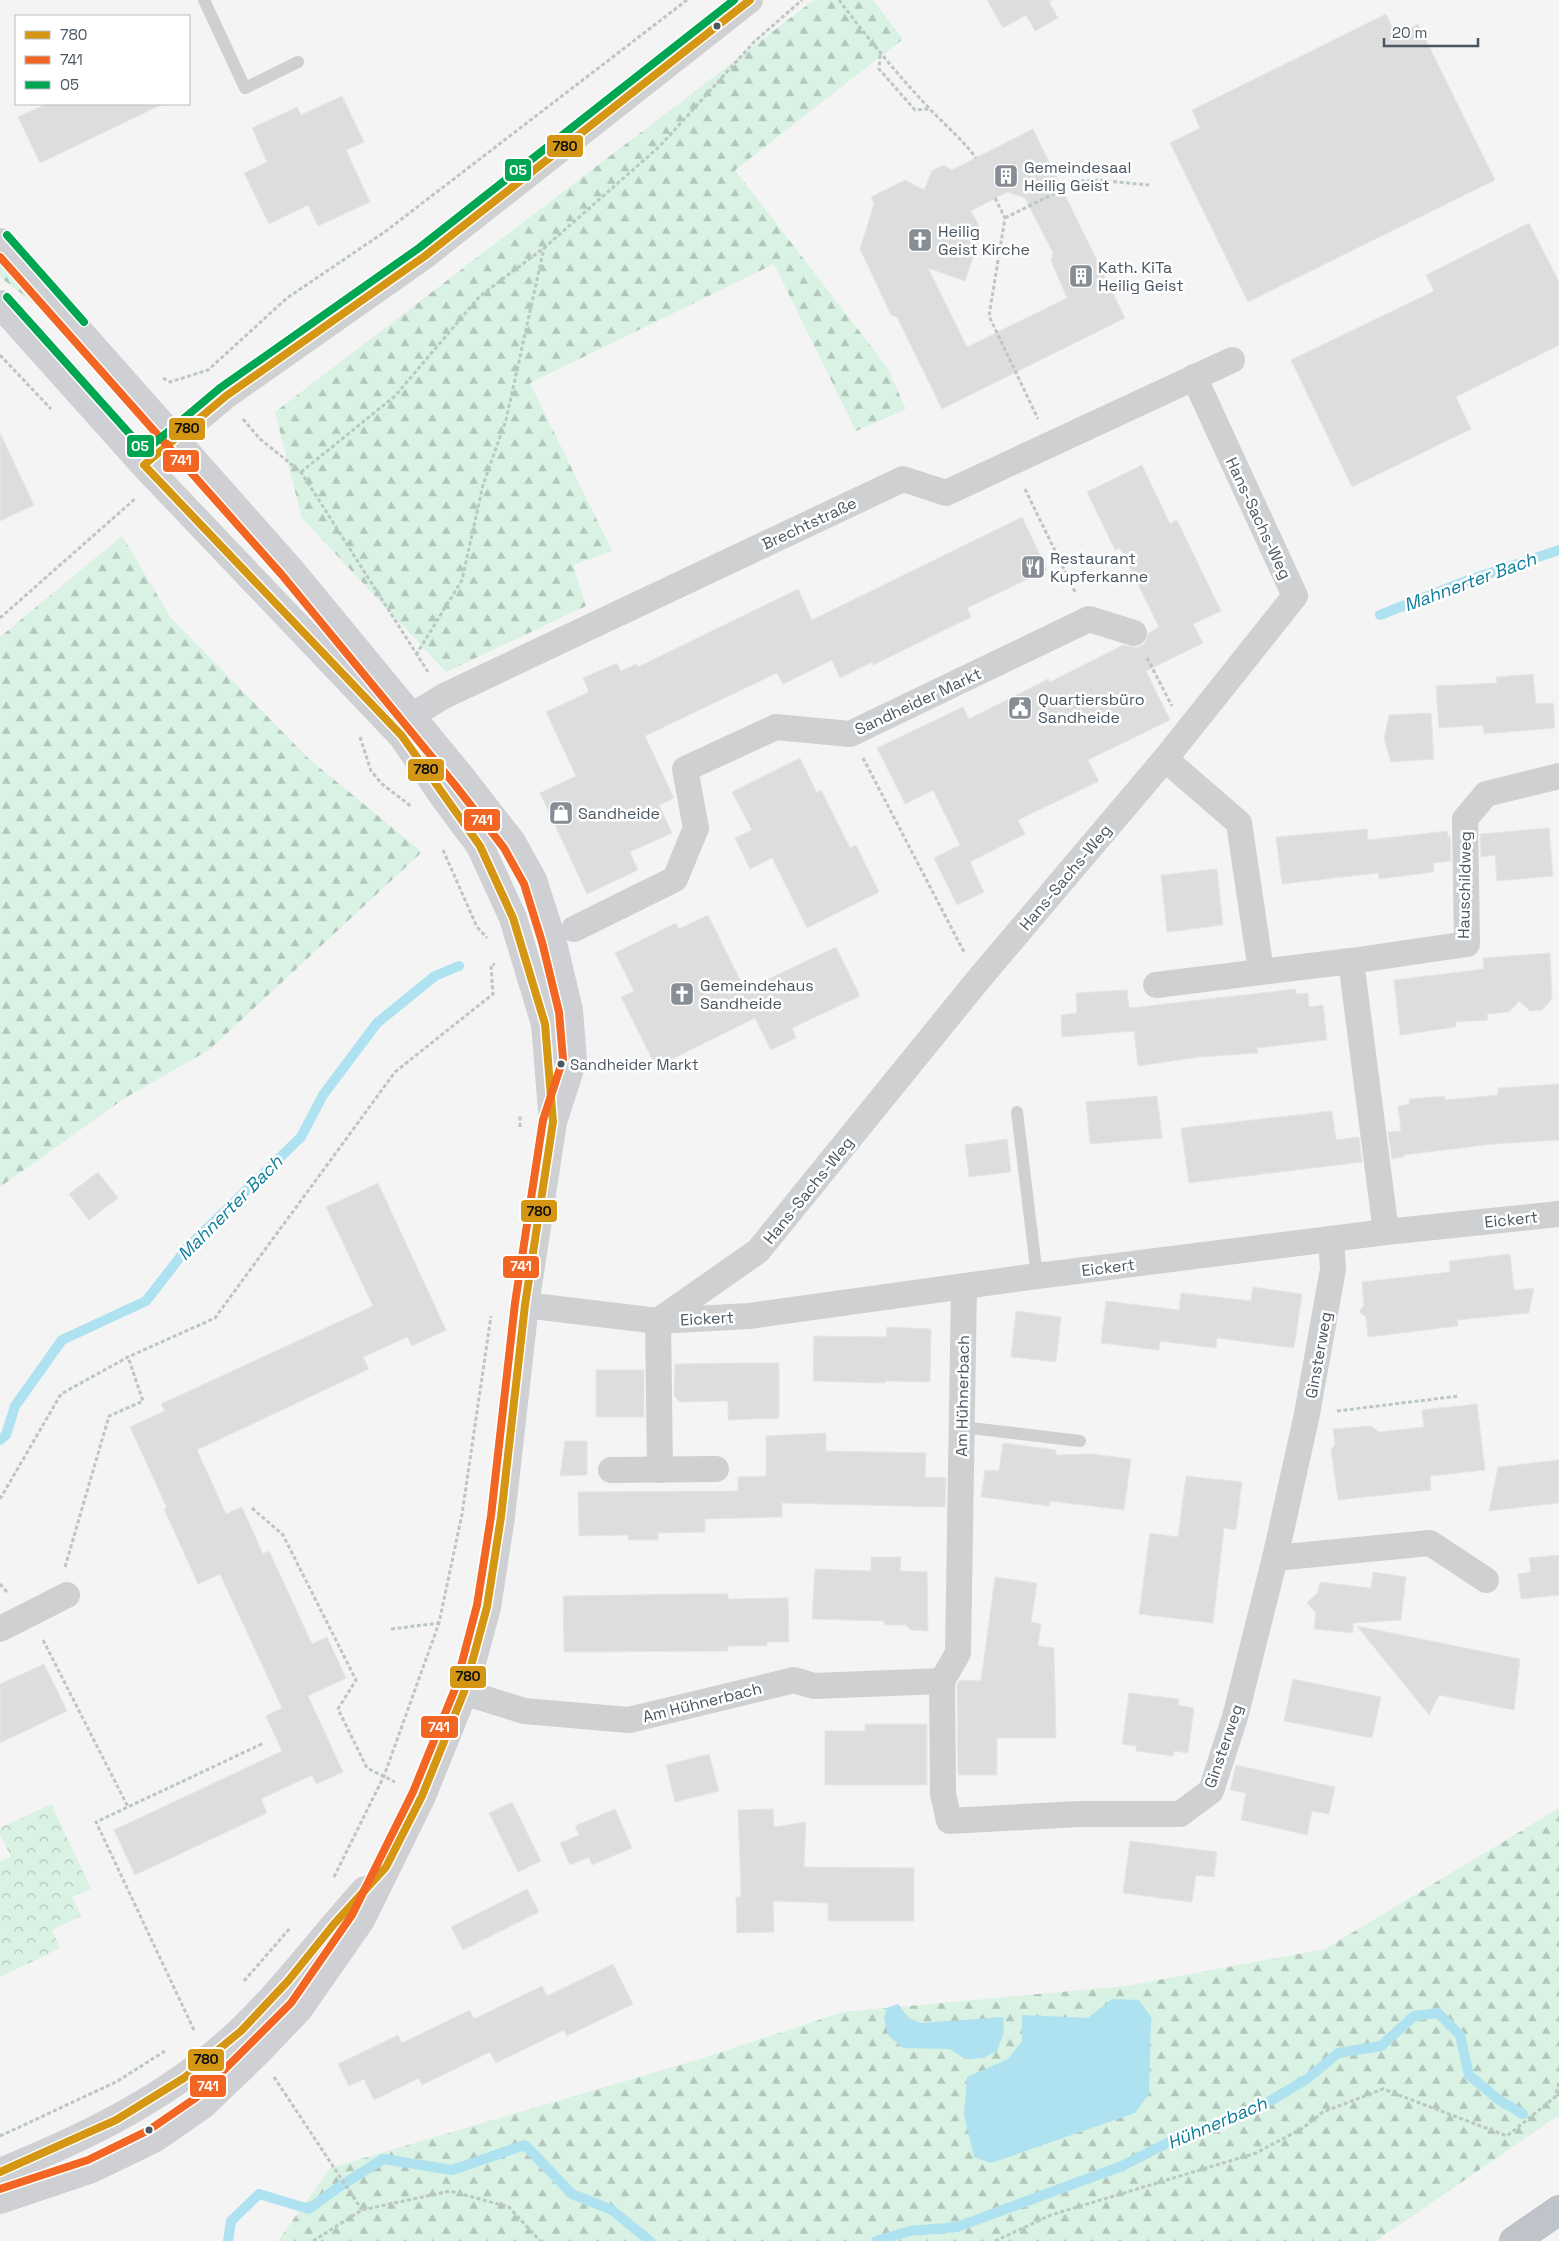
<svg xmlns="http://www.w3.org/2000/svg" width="1559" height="2241" viewBox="0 0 1559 2241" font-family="'Space Grotesk',sans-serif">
<defs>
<pattern id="forest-firs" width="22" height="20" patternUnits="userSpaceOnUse" patternTransform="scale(1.25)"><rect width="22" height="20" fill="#d9f2e3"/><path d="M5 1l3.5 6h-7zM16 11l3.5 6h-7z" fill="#b2c7bb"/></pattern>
<pattern id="park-crowns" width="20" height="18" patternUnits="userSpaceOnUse" patternTransform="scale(1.25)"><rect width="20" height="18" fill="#d9f2e3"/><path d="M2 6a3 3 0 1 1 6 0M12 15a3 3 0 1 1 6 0" fill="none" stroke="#b2c7bb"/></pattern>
</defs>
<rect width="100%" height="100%" fill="#f4f4f4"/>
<!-- forest -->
<g fill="url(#forest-firs)">
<polygon points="814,0 873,0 903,39 735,170 887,367 906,409 856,431 774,264 530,383 612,551 573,565 586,606 446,672 302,518 275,412"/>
<polygon points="0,254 54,319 0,277"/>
<polygon points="122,536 171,618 309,759 422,852 209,1050 125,1098 0,1187 0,637"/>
<polygon points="1559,1808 1559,2115 1376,2241 278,2241 330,2168 700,2059 843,2012 1126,1986 1325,1949"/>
</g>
<!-- park -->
<polygon fill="url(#park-crowns)" points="51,1804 91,1889 72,1897 81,1916 52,1930 60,1948 0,1977 0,1862 11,1857 0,1834 0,1828"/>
<!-- water -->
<g fill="#aee2f0">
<polygon points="1112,1999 1139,2000 1151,2017 1149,2094 1135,2113 991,2163 974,2157 964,2115 967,2077 1008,2059 1022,2041 1022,2015 1088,2018"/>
<polygon points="898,2004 909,2018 921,2023 1003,2017 1004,2032 997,2051 983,2058 965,2059 950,2049 903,2048 888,2035 884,2018 887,2008"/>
</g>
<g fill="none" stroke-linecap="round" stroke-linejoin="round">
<!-- stream -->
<g stroke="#aee2f0" stroke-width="10">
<polyline points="1380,615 1469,580 1559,550"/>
<polyline points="0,1440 6,1435 15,1406 62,1340 146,1301 188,1247 301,1137 323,1095 377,1023 435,976 459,966"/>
<polyline points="228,2241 231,2221 259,2194 309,2209 336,2189 383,2159 452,2170 525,2145 572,2194 612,2210 650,2241"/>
<polyline points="876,2241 910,2231 957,2227 1122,2166 1175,2139 1253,2111 1307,2079 1338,2053 1381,2046 1414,2016 1438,2013 1460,2035 1469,2075 1499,2100 1523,2114"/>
</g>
</g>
<!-- building -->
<g fill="#ddddde" stroke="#e5e6e7" fill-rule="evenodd">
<polygon points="987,0 1053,0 1049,2 1058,18 1035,31 1026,15 1003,28"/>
<polygon points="1386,14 1396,35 1418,24 1495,180 1248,302 1170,143 1200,128 1192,110"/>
<polygon points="342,96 364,142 346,150 370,202 318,226 308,205 269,224 244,173 267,162 252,128 297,107 301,115"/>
<polygon points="46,104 163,104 40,163 18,117"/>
<path d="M1033,129l92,189 -183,91 -45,-92 -6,-2 -31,-66 14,-45 -3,-7 34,-17 19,10 8,-19 11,-6 9,5zM1007,192l18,6 28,55 -2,8 16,37 -100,49 -39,-79 37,13 17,-50 -11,-20z"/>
<polygon points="1529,223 1559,282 1559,345 1456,397 1471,429 1352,487 1291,360 1434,291 1426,275"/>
<polygon points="0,433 34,505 0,521"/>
<polygon points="1142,465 1170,524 1177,520 1221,611 1193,624 1203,643 1146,671 1170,720 1088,760 1099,781 1018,820 1025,834 970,862 984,892 957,905 934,858 960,845 933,790 905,804 877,748 963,707 969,719 1048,679 1050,682 1123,645 1137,648 1144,644 1149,633 1159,627 1120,548 1115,550 1087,492"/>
<polygon points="1022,517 1047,570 967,608 971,617 873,665 872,662 840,678 832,660 783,684 777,673 645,736 674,798 659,805 672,833 630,852 638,870 587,894 540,793 576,776 546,712 589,692 583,678 617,663 621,671 636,664 638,667 798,589 812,620"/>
<polygon points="1533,674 1536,704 1553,703 1555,728 1484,734 1483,725 1439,728 1436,686 1497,683 1496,677"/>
<polygon points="1431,713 1434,759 1391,762 1384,739 1389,715"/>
<polygon points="800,758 817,793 821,790 850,848 856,845 879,892 807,928 772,858 750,869 735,838 752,830 732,792"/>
<polygon points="1549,828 1553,876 1497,881 1495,855 1481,857 1480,834"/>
<polygon points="1367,829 1368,840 1447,831 1448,836 1450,836 1451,861 1433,863 1434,872 1379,879 1378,873 1282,884 1276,837"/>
<polygon points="1217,869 1223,925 1167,932 1161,875"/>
<polygon points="708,915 745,990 836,947 860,996 792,1028 796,1038 771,1050 755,1018 656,1067 621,997 634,991 615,953 676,923 679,929"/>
<polygon points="1550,953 1552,999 1542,1010 1530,1011 1519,1001 1509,1012 1487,1014 1488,1020 1456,1022 1456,1027 1400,1035 1394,980 1484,969 1483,958"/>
<polygon points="1296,989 1296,994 1308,993 1309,1007 1323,1005 1327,1040 1257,1048 1258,1053 1199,1057 1138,1066 1134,1031 1062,1037 1061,1015 1077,1013 1076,993 1127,990 1129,1008"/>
<polygon points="1559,1084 1559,1140 1494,1144 1403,1155 1404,1157 1392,1159 1388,1132 1401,1131 1398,1106 1409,1104 1409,1099 1445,1096 1445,1100 1498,1095 1498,1088"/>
<polygon points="1157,1096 1162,1138 1090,1144 1086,1102"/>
<polygon points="1332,1111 1336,1140 1359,1137 1362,1162 1189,1183 1181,1128"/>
<polygon points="1007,1139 1011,1172 969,1177 965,1145"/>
<polygon points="98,1172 118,1198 89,1220 69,1194"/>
<polygon points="378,1183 446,1330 412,1346 407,1337 363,1357 369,1369 197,1450 226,1514 242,1507 263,1554 269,1551 312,1644 327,1637 346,1678 308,1696 343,1772 316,1784 312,1775 261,1799 267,1813 135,1875 114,1830 282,1751 266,1716 282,1708 220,1574 198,1584 164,1509 167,1508 130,1427 165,1411 161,1404 373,1306 326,1207"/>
<polygon points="1510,1254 1514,1290 1534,1288 1529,1313 1458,1320 1458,1326 1368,1337 1366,1317 1359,1312 1364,1305 1362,1282 1450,1272 1449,1261"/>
<polygon points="1253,1287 1302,1294 1294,1348 1217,1338 1216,1348 1160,1341 1159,1350 1101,1343 1106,1301 1179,1310 1181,1293 1251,1301"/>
<polygon points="1016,1311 1061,1317 1056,1362 1011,1357"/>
<polygon points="887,1327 931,1329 930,1382 885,1381 885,1383 813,1381 814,1336 886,1337"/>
<polygon points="741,1363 779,1363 779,1418 728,1420 728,1401 680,1402 674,1396 675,1364"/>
<rect x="596" y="1370" width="48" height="47"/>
<polygon points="1477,1404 1485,1470 1430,1476 1431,1490 1338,1500 1331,1450 1335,1445 1333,1429 1371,1426 1379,1432 1424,1427 1422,1410"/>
<polygon points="826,1433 826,1451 926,1453 925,1477 946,1478 945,1507 782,1503 782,1517 705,1519 705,1532 658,1533 658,1540 628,1540 628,1535 579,1536 578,1492 738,1491 738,1477 766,1476 766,1436"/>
<polygon points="565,1441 587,1441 587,1475 560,1476"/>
<polygon points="1003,1443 1056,1450 1056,1455 1091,1454 1131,1459 1124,1510 1050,1501 1049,1506 981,1497 985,1470 999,1471"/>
<polygon points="1559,1460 1559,1503 1489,1511 1498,1467"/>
<polygon points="1186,1476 1242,1482 1236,1530 1224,1528 1213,1623 1139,1614 1150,1533 1178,1537"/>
<polygon points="1559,1555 1559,1595 1521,1599 1518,1574 1531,1572 1529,1558"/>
<polygon points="871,1557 901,1557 900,1571 927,1572 928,1631 911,1630 906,1625 884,1625 884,1621 812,1619 815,1569 871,1571"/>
<polygon points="1373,1572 1406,1577 1401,1620 1353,1623 1353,1633 1314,1629 1316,1613 1307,1603 1318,1592 1320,1582 1371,1588"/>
<polygon points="995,1577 1037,1583 1031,1622 1041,1624 1038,1646 1054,1648 1056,1738 997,1738 997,1775 958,1775 957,1685 960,1680 981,1681"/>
<polygon points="690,1594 728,1594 728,1599 788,1598 789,1642 767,1642 767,1646 728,1646 728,1651 564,1652 563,1596"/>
<polygon points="1357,1626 1520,1659 1514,1710 1439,1695 1429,1715"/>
<polygon points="44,1664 67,1711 0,1743 0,1684"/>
<polygon points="1293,1679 1381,1697 1372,1738 1284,1721"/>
<polygon points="1129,1693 1179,1699 1178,1705 1194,1708 1188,1753 1174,1751 1173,1756 1136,1751 1136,1746 1122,1744"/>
<polygon points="865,1724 927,1724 927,1785 825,1785 825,1731 865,1731"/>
<polygon points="709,1754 719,1791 675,1802 666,1765"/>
<polygon points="1236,1765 1335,1787 1329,1814 1312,1811 1307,1835 1241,1820 1246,1793 1230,1790"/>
<polygon points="512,1802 541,1861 518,1872 489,1813"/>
<polygon points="615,1809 632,1848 592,1865 589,1857 570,1865 560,1843 579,1835 575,1826"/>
<polygon points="773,1809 774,1827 806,1822 804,1867 914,1868 914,1921 828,1921 828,1903 773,1901 774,1932 737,1933 736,1897 741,1897 738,1810"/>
<polygon points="1130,1841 1217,1852 1214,1877 1196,1875 1192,1902 1123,1893"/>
<polygon points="527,1889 539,1912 463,1950 451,1927"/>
<polygon points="613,1964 633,2004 567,2036 564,2030 496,2063 490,2052 422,2085 419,2078 374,2100 364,2079 349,2086 338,2064 398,2035 402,2043 470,2010 474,2019 542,1986 547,1996"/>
</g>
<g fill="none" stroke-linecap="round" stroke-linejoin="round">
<defs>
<polyline id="highway" points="1514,2241 1559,2210"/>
</defs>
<!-- highway casing -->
<use href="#highway" stroke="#b9bec3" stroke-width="30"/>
<!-- path -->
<g stroke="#bcc7c4" stroke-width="3" stroke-dasharray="4 2.5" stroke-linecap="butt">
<path d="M839,0c28,37 57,73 89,107 16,17 34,32 48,51"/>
<polyline points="880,55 879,69 915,110 929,109"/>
<polyline points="995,198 1005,218 989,316 1038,419"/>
<polyline points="1005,218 1079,181 1097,180 1149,185"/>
<polyline points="0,355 51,409"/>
<polyline points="163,378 170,382 208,370 287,298 386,231 687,0"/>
<polyline points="243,419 260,439 301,472 428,672"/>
<polyline points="301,472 395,396 480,296 544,248 660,146 754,42 802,0"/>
<polyline points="1025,489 1076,594"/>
<polyline points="0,618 136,498"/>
<polyline points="416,655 462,580 483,485 506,420 544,248"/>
<polyline points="1147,658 1172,706"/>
<polyline points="360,737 371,771 382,784 412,807"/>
<polyline points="863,758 964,952"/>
<polyline points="443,850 477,927 487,938"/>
<polyline points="520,1127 520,1114"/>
<polyline points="1337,1411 1459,1396"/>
<polyline points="0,1499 61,1394 128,1357 215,1318 395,1072 493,994 491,965 495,964"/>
<polyline points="252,1508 283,1535 356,1680 338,1709 367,1768 395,1782"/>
<polyline points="65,1567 109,1416 143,1401 128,1357"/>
<polyline points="0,1584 7,1592"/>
<polyline points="391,1629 439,1623"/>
<polyline points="43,1640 128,1807"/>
<polyline points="334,1877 384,1776 439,1623 462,1514 491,1316"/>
<polyline points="244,1981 291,1927"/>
<polyline points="194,2030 96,1822 264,1743"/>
<polyline points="274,2077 362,2210"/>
<polyline points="0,2136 116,2082 165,2051"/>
<polyline points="313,2241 362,2210 450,2191 509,2207 540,2241"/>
<polyline points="995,2241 1051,2215 1256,2153 1303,2128 1323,2112 1383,2089 1507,2136 1555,2097 1559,2083"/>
</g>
<!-- lane -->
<g stroke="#ced0d2" stroke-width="12">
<polyline points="204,0 245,88 298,62"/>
<polyline points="1017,1112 1037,1276"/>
<polyline points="962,1427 1080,1441"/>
</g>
<!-- street -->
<g stroke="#ced0d2" stroke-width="26">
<polyline points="144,465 226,396 425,256 750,0"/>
<polyline points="402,736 411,716 444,696 903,479 946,493 1232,360"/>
<polyline points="1165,759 1239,823 1261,971"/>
<polyline points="574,929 675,879 696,828 685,769 776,727 850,734 1089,619 1134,633"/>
<polyline points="1156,985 1351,961"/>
<polyline points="1386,1232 1351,961 1467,944 1465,819 1486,794 1559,776"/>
<polyline points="964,1286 958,1653 942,1681 943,1794 949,1821 1079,1814 1180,1814 1211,1791 1235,1717 1275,1558 1307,1414 1333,1269 1331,1239"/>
<polyline points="525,1305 658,1321 749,1316 1037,1276 1386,1232 1559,1214"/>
<polyline points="611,1470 716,1469"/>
<polyline points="660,1470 658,1321 758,1251 978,980 1165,759 1295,596 1194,377"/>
<polyline points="1275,1558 1430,1543 1486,1580"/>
<polyline points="0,1629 67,1595"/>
<polyline points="464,1692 524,1711 629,1720 794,1680 814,1686 942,1681"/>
</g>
<!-- secondary -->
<g stroke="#ced0d4" stroke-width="28">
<polyline points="0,242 290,569 463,779 512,842 533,880 552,939 569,1010 573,1060 553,1122 525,1305 501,1517 487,1607 464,1692 422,1796 361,1920 299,2009 257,2053 203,2105 154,2139 92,2169 0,2200"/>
<polyline points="0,304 144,465 402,736 442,795 480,846 513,918 545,1024 552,1111"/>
<path d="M0,2172c87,-35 173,-77 241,-142 45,-43 82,-94 124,-140"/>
</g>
<!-- highway -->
<use href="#highway" stroke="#bec4c9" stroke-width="28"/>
<defs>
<polyline id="bus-1" points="0,2172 116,2120 184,2078 241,2031 288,1981 334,1924 386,1867 422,1796 464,1692 487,1607 501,1517 525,1305 553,1122 545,1024 513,918 480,846 402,736 144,465 226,396 425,256 750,0"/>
<polyline id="bus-2" points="0,257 282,575 455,785 504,848 524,884 542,942 559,1012 563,1059 543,1120 515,1303 491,1516 477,1605 455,1689 413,1792 352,1915 291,2003 197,2097 149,2130 88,2160 0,2189"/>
<g id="bus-3">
<polyline points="7,235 84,322"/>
<polyline points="7,297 145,451 220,388 419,248 734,0"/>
</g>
</defs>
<!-- bus-1 casing -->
<use href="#bus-1" stroke="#fff" stroke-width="11"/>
<!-- bus-2 casing -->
<use href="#bus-2" stroke="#fff" stroke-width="11"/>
<!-- bus-3 casing -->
<use href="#bus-3" stroke="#fff" stroke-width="11"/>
<!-- bus-1 -->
<use href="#bus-1" stroke="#d49613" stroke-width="8"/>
<!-- bus-2 -->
<use href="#bus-2" stroke="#f26522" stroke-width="8"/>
<!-- bus-3 -->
<use href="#bus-3" stroke="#00a651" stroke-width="8"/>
</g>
<!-- icons -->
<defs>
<symbol id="building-square" viewBox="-11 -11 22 22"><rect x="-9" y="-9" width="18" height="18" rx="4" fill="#868d94" stroke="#fff"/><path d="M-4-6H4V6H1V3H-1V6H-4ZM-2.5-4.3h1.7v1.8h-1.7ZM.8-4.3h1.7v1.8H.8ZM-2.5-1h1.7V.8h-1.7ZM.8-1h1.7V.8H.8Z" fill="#fff"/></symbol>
<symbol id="church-square" viewBox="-11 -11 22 22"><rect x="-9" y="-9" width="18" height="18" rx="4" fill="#868d94" stroke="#fff"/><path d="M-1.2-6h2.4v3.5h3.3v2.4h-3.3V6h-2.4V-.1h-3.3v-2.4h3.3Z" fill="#fff"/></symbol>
<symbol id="restaurant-square" viewBox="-11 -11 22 22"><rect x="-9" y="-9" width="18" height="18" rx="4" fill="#868d94" stroke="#fff"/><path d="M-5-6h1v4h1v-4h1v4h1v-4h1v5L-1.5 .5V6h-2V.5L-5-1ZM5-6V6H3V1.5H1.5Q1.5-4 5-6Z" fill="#fff"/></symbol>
<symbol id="civic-square" viewBox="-11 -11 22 22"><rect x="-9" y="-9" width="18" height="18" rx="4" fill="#868d94" stroke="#fff"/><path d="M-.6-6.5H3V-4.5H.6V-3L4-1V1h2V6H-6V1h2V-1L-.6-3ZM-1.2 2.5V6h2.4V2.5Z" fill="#fff"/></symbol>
<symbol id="shop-square" viewBox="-11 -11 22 22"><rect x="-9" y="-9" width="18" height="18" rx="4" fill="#868d94" stroke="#fff"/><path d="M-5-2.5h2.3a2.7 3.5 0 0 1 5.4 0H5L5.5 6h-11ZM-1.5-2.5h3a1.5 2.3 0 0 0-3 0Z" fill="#fff"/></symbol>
</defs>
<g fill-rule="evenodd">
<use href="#building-square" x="992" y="162" width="28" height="28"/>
<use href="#church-square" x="906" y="226" width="28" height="28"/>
<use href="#building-square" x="1067" y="262" width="28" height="28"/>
<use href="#restaurant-square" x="1019" y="553" width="28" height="28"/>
<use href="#civic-square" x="1006" y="694" width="28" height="28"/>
<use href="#shop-square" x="547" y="799" width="28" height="28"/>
<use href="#church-square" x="668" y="980" width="28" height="28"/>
</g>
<!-- markers -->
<g fill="#4a5661" stroke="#fff" stroke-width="2">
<circle cx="717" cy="26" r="4.5"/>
<circle cx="561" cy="1064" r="4.5"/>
<circle cx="149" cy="2130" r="4.5"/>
</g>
<g text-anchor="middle" stroke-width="5" stroke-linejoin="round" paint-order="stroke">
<!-- bus labels -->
<g font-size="15" fill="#4a5661" stroke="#fff" text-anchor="start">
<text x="570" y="1070">Sandheider Markt</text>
</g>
<!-- poi labels -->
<g font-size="16" fill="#4a5661" stroke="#fff" text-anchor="start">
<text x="1024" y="173">Gemeindesaal<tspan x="1024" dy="18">Heilig Geist</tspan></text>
<text x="938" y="237">Heilig<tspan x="938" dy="18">Geist Kirche</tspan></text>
<text x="1098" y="273">Kath. KiTa<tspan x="1098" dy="18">Heilig Geist</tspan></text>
<text x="1050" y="564">Restaurant<tspan x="1050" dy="18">Kupferkanne</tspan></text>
<text x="1038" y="705">Quartiersbüro<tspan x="1038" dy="18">Sandheide</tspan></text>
<text x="578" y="819">Sandheide</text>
<text x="700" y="991">Gemeindehaus<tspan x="700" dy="18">Sandheide</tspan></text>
</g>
<!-- street labels -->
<g font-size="16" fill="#4a5661" stroke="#fff">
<text transform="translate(1259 518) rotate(65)" y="6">Hans-Sachs-Weg</text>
<text transform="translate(809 523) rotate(-25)" y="6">Brechtstraße</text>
<text transform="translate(918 701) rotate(-25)" y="6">Sandheider Markt</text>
<text transform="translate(1065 877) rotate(-50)" y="6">Hans-Sachs-Weg</text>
<text transform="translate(1464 885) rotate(-89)" y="6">Hauschildweg</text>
<text transform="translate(808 1190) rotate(-51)" y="6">Hans-Sachs-Weg</text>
<text transform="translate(1511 1219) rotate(-6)" y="6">Eickert</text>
<text transform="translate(1108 1267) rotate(-7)" y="6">Eickert</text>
<text transform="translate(707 1318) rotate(-3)" y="6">Eickert</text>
<text transform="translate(1318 1355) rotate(-80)" y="6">Ginsterweg</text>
<text transform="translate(962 1396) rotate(-89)" y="6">Am Hühnerbach</text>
<text transform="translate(702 1702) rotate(-14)" y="6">Am Hühnerbach</text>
<text transform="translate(1223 1746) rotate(-71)" y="6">Ginsterweg</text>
</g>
<!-- water labels -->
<g font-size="18" font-style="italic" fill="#0c7c9b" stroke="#fff">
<text transform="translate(1470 582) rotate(-20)" y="6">Mahnerter Bach</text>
<text transform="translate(230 1208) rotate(-45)" y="6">Mahnerter Bach</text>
<text transform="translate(1217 2123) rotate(-23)" y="6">Hühnerbach</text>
</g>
</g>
<g stroke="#fff" stroke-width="2">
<rect x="546" y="134" width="38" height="24" rx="5" fill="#d49613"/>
<rect x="504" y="158" width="28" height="24" rx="5" fill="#00a651"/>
<rect x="168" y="417" width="38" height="24" rx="5" fill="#d49613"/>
<rect x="126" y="434" width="29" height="24" rx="5" fill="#00a651"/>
<rect x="162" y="449" width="38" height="24" rx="5" fill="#f26522"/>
<rect x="407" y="758" width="38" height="24" rx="5" fill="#d49613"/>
<rect x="463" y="808" width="38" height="24" rx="5" fill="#f26522"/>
<rect x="520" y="1199" width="38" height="24" rx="5" fill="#d49613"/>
<rect x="502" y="1255" width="38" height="24" rx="5" fill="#f26522"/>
<rect x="449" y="1665" width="38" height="24" rx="5" fill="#d49613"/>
<rect x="420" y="1715" width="39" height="24" rx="5" fill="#f26522"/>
<rect x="187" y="2048" width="38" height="24" rx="5" fill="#d49613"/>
<rect x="189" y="2074" width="38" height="24" rx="5" fill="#f26522"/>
</g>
<g font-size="14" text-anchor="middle" font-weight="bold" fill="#fff">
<text x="518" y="175">O5</text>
<text x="140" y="451">O5</text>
<text x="181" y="465">741</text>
<text x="482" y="825">741</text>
<text x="521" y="1271">741</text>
<text x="439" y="1732">741</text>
<text x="208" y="2091">741</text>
</g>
<g font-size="14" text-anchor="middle" font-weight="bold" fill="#111">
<text x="565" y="151">780</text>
<text x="187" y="433">780</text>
<text x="426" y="774">780</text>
<text x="539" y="1216">780</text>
<text x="468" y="1681">780</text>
<text x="206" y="2064">780</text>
</g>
<!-- legend -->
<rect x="15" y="15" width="175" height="90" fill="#ffffff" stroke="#b7bbc0"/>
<rect x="25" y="31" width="25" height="8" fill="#d49613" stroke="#b7bbc0"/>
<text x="60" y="40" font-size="15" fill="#4a5661">780</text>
<rect x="25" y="56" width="25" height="8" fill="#f26522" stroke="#b7bbc0"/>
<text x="60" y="65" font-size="15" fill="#4a5661">741</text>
<rect x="25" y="81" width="25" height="8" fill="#00a651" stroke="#b7bbc0"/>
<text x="60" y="90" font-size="15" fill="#4a5661">O5</text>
<!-- scale -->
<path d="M1384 38v8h94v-8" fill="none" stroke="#4a5661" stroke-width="2.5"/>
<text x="1392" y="38" font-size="15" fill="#4a5661" stroke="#ffffff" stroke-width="4" paint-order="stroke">20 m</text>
</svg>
